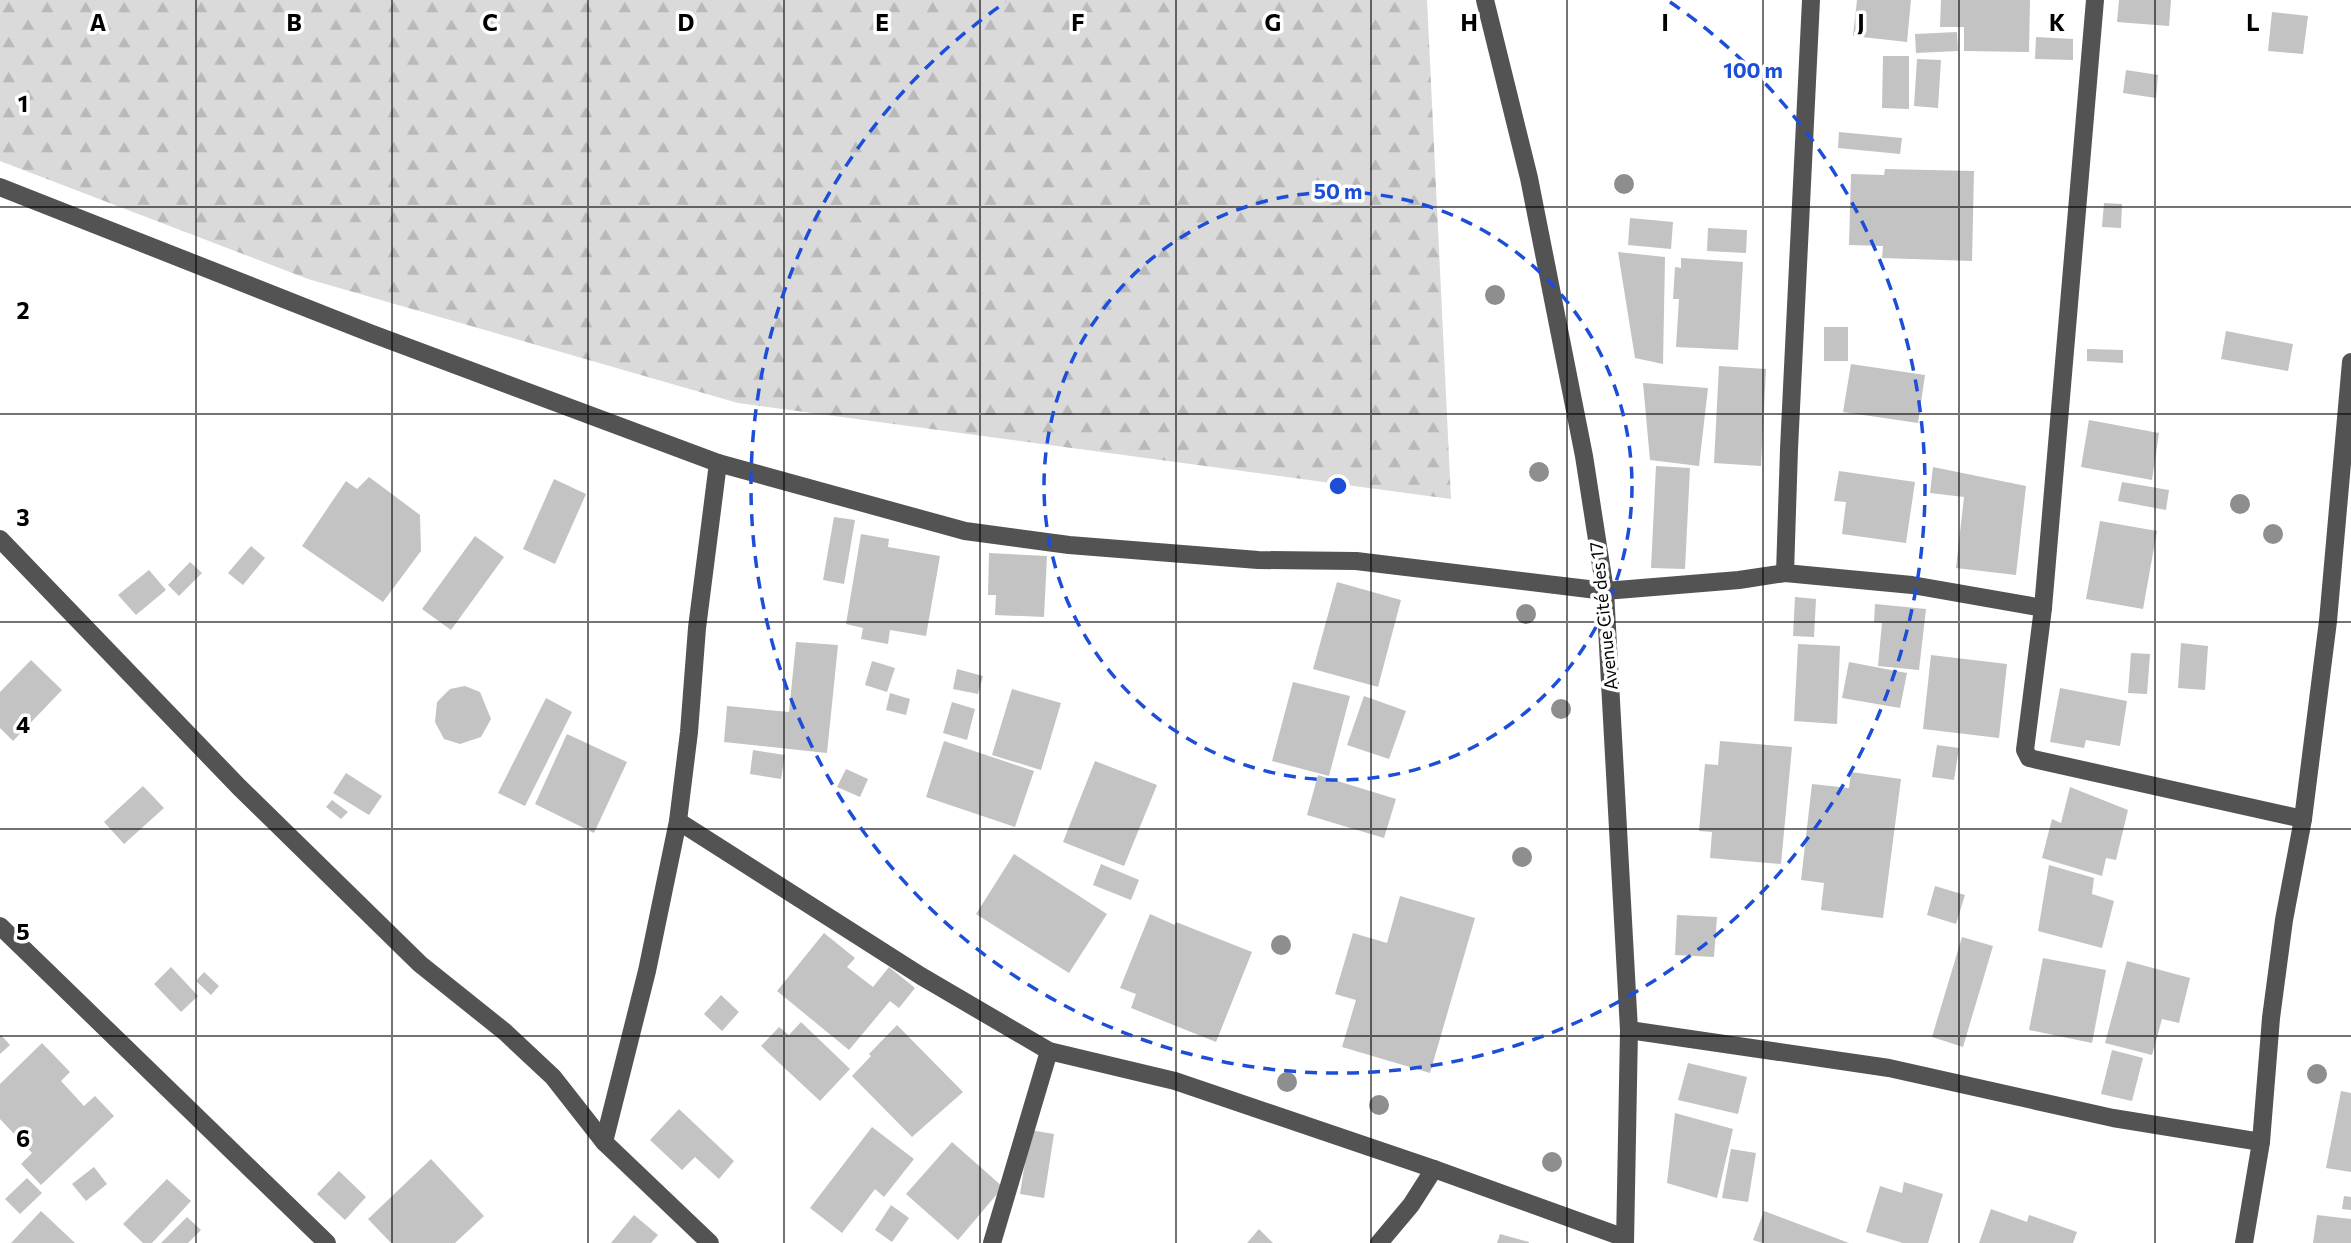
<svg xmlns="http://www.w3.org/2000/svg" width="2351" height="1243" viewBox="0 0 2351 1243" font-family="Commissioner,sans-serif">
<defs>
<pattern id="forest-firs" width="22" height="20" patternUnits="userSpaceOnUse" patternTransform="scale(1.75)"><rect width="22" height="20" fill="#dadada"/><path d="M5 1l3.5 6h-7zM16 11l3.5 6h-7z" fill="#b9b9b9"/></pattern>
</defs>
<rect width="100%" height="100%" fill="#fff"/>
<!-- forest -->
<polygon fill="url(#forest-firs)" points="0,0 1427,0 1451,499 738,403 308,279 0,161"/>
<!-- building -->
<g fill="#c3c3c3">
<polygon points="1857,0 1911,0 1907,42 1853,36"/>
<polygon points="1941,0 2030,0 2029,52 1964,51 1964,27 1940,27"/>
<polygon points="2119,0 2171,0 2169,26 2117,22"/>
<polygon points="2272,12 2308,16 2303,54 2268,51"/>
<polygon points="1957,32 1958,51 1916,53 1915,34"/>
<polygon points="2036,37 2073,39 2073,60 2035,59"/>
<polygon points="1883,56 1909,56 1909,109 1882,108"/>
<polygon points="1917,59 1941,60 1938,108 1914,106"/>
<polygon points="2126,70 2158,75 2156,98 2123,93"/>
<polygon points="1839,132 1902,138 1900,154 1838,148"/>
<polygon points="1885,169 1974,171 1972,261 1882,258 1883,246 1849,245 1851,174 1884,175"/>
<polygon points="2104,203 2122,204 2121,228 2102,227"/>
<polygon points="1630,218 1673,222 1671,249 1628,245"/>
<polygon points="1708,228 1747,230 1746,253 1707,251"/>
<polygon points="1618,252 1665,257 1663,364 1635,358"/>
<polygon points="1681,258 1743,262 1738,350 1676,347 1679,299 1673,299 1675,267 1681,268"/>
<rect x="1824" y="327" width="24" height="34"/>
<polygon points="2226,331 2293,344 2288,371 2221,359"/>
<polygon points="2087,349 2123,350 2123,363 2087,361"/>
<polygon points="1851,364 1925,375 1918,423 1843,412"/>
<polygon points="1719,366 1766,369 1761,466 1714,463"/>
<polygon points="1643,383 1708,388 1699,466 1650,460"/>
<polygon points="2089,420 2159,433 2152,480 2081,467"/>
<polygon points="1656,466 1690,468 1685,569 1651,568"/>
<polygon points="1933,467 2026,486 2016,575 1956,568 1964,497 1930,493"/>
<polygon points="1839,471 1915,482 1906,543 1842,534 1846,502 1834,501"/>
<polygon points="369,477 420,515 421,551 383,602 302,546 346,481 357,489"/>
<polygon points="554,479 586,494 555,564 523,549"/>
<polygon points="2122,482 2169,490 2166,510 2118,501"/>
<polygon points="834,517 855,520 844,584 823,580"/>
<polygon points="2100,521 2157,531 2143,609 2086,599"/>
<polygon points="861,534 889,539 888,547 940,556 926,636 890,630 888,644 861,639 863,628 846,624"/>
<polygon points="475,536 504,557 451,630 422,609"/>
<polygon points="251,546 265,558 243,585 228,573"/>
<polygon points="989,553 1047,556 1044,617 995,615 996,595 988,595"/>
<polygon points="190,562 202,573 179,596 168,585"/>
<polygon points="149,570 166,590 136,615 118,595"/>
<polygon points="1337,582 1401,600 1378,687 1313,669"/>
<polygon points="1795,597 1816,599 1814,637 1793,636"/>
<polygon points="1875,604 1926,609 1919,670 1878,666 1882,623 1874,622"/>
<polygon points="796,642 838,645 827,753 724,742 727,706 789,712"/>
<polygon points="2181,643 2208,646 2205,690 2178,688"/>
<polygon points="1798,644 1840,646 1837,724 1794,721"/>
<polygon points="2131,653 2150,654 2147,694 2128,693"/>
<polygon points="1931,655 2007,664 1999,738 1923,729"/>
<polygon points="31,660 62,690 13,741 0,728 0,692"/>
<polygon points="872,661 895,668 887,692 865,685"/>
<polygon points="1849,662 1907,673 1900,708 1842,698"/>
<polygon points="957,669 983,676 978,694 953,689"/>
<polygon points="1293,682 1350,696 1329,776 1272,761"/>
<polygon points="465,686 480,692 491,719 481,737 460,744 444,739 435,722 437,702 450,689"/>
<polygon points="2060,688 2127,701 2120,746 2086,740 2084,748 2050,742"/>
<polygon points="1012,689 1061,703 1041,770 992,755"/>
<polygon points="890,693 910,699 906,715 886,710"/>
<polygon points="1364,696 1406,711 1389,759 1347,745"/>
<polygon points="546,698 572,712 525,806 498,793"/>
<polygon points="952,702 975,709 967,740 943,733"/>
<polygon points="567,734 627,762 594,833 535,804"/>
<polygon points="944,741 1034,771 1015,827 926,797"/>
<polygon points="1720,741 1792,747 1781,864 1710,858 1712,832 1699,831 1705,764 1718,765"/>
<polygon points="1937,745 1959,748 1954,780 1932,777"/>
<polygon points="753,750 785,755 781,779 750,774"/>
<polygon points="1095,761 1157,785 1124,866 1063,842"/>
<polygon points="846,769 868,779 860,797 837,787"/>
<polygon points="1851,772 1901,779 1883,918 1821,910 1824,883 1801,880 1812,784 1849,788"/>
<polygon points="346,773 382,796 369,815 333,793"/>
<polygon points="1318,775 1396,799 1384,838 1307,815"/>
<polygon points="143,786 164,808 124,844 104,822"/>
<polygon points="2070,787 2128,810 2116,860 2106,858 2102,876 2042,858 2052,819 2061,823"/>
<polygon points="332,800 348,812 341,819 326,807"/>
<polygon points="1014,854 1107,914 1069,973 976,914"/>
<polygon points="1101,864 1139,880 1131,900 1093,885"/>
<polygon points="2049,865 2094,878 2092,894 2114,901 2102,948 2038,931"/>
<polygon points="1935,886 1965,895 1956,924 1927,915"/>
<polygon points="1400,896 1475,918 1430,1073 1342,1047 1356,1000 1335,994 1353,933 1387,943"/>
<polygon points="1150,914 1175,925 1176,922 1252,952 1216,1042 1131,1008 1136,994 1120,988"/>
<polygon points="1677,915 1717,917 1714,957 1675,955"/>
<polygon points="824,933 855,958 847,967 873,987 889,967 915,988 899,1008 890,1001 849,1050 777,991"/>
<polygon points="1962,937 1993,946 1963,1047 1932,1037"/>
<polygon points="2043,958 2106,970 2092,1043 2029,1030"/>
<polygon points="2127,961 2190,978 2179,1023 2162,1019 2152,1055 2105,1043"/>
<polygon points="171,967 198,996 181,1012 154,984"/>
<polygon points="204,972 219,986 211,995 196,981"/>
<polygon points="721,995 739,1012 722,1031 704,1014"/>
<polygon points="801,1022 850,1069 820,1101 761,1046 779,1027 789,1035"/>
<polygon points="897,1025 963,1092 912,1137 852,1076 871,1056 869,1054"/>
<polygon points="1,1035 10,1045 0,1054 0,1036"/>
<polygon points="42,1043 70,1072 61,1081 84,1106 95,1096 114,1116 41,1185 21,1164 32,1153 0,1119 0,1084"/>
<polygon points="2112,1050 2143,1058 2132,1101 2101,1094"/>
<polygon points="1688,1063 1747,1077 1738,1114 1678,1100"/>
<polygon points="2341,1091 2351,1093 2351,1172 2326,1168"/>
<polygon points="679,1109 734,1161 719,1179 695,1157 682,1170 650,1140"/>
<polygon points="1675,1113 1733,1129 1717,1198 1667,1183"/>
<polygon points="872,1127 914,1159 884,1197 875,1189 842,1233 810,1208"/>
<polygon points="1030,1130 1054,1134 1044,1198 1020,1194"/>
<polygon points="952,1142 1003,1187 958,1240 906,1194"/>
<polygon points="1731,1149 1756,1153 1748,1202 1722,1198"/>
<polygon points="431,1159 484,1216 455,1243 391,1243 368,1219"/>
<polygon points="94,1167 107,1184 86,1201 72,1184"/>
<polygon points="339,1171 366,1197 345,1220 317,1194"/>
<polygon points="27,1178 42,1193 20,1214 5,1199"/>
<polygon points="167,1179 191,1201 152,1243 143,1243 123,1224"/>
<polygon points="1904,1182 1943,1194 1928,1243 1903,1243 1866,1232 1880,1186 1902,1193"/>
<polygon points="2344,1196 2351,1197 2351,1210 2342,1209"/>
<polygon points="891,1205 909,1218 892,1242 875,1230"/>
<polygon points="1991,1209 2027,1222 2029,1215 2077,1232 2073,1243 1979,1243"/>
<polygon points="41,1211 75,1243 11,1243"/>
<polygon points="1764,1211 1849,1243 1762,1243 1753,1240"/>
<polygon points="634,1215 658,1235 651,1243 611,1243"/>
<polygon points="2317,1215 2351,1219 2351,1243 2313,1243"/>
<polygon points="187,1217 201,1230 188,1243 161,1243"/>
<polygon points="1259,1229 1273,1243 1247,1243"/>
<polygon points="1500,1234 1529,1242 1529,1243 1497,1243"/>
</g>
<g fill="none" stroke-linecap="round" stroke-linejoin="round">
<!-- minor -->
<g stroke="#535353" stroke-width="18">
<polyline points="1485,0 1529,178 1584,456 1605,591 1629,1030 1625,1243"/>
<polyline points="2095,0 2043,608 2025,750 2029,758 2303,819"/>
<polyline points="0,187 370,333 718,463 965,531 1069,545 1258,560 1356,561 1605,591 1739,580 1785,573 1912,585 2043,608"/>
<polyline points="0,539 239,787 420,964 505,1032 553,1077 604,1142 710,1243"/>
<polyline points="1785,573 1789,449 1811,0"/>
<polyline points="678,821 921,976 1049,1051 1175,1081 1434,1169 1625,1238"/>
<polyline points="0,926 327,1243"/>
<polyline points="1629,1030 1889,1068 2113,1118 2261,1142"/>
<polyline points="604,1142 647,971 678,821 689,732 697,628 718,463"/>
<polyline points="992,1243 1049,1051"/>
<polyline points="1379,1243 1411,1205 1434,1169"/>
<polyline points="2244,1243 2261,1142 2271,1018 2284,920 2303,819 2328,621 2351,362"/>
</g>
</g>
<!-- trees -->
<g fill="#8e8e8e">
<circle cx="1624" cy="184" r="10"/>
<circle cx="1495" cy="295" r="10"/>
<circle cx="1539" cy="472" r="10"/>
<circle cx="2240" cy="504" r="10"/>
<circle cx="2273" cy="534" r="10"/>
<circle cx="1526" cy="614" r="10"/>
<circle cx="1561" cy="709" r="10"/>
<circle cx="1522" cy="857" r="10"/>
<circle cx="1281" cy="945" r="10"/>
<circle cx="2317" cy="1074" r="10"/>
<circle cx="1287" cy="1082" r="10"/>
<circle cx="1379" cy="1105" r="10"/>
<circle cx="1552" cy="1162" r="10"/>
</g>
<!-- grid -->
<path fill="none" stroke="#000" stroke-width="2" stroke-opacity="0.55" d="M196,0v1243M392,0v1243M588,0v1243M784,0v1243M980,0v1243M1176,0v1243M1371,0v1243M1567,0v1243M1763,0v1243M1959,0v1243M2155,0v1243M0,207h2351M0,414h2351M0,622h2351M0,829h2351M0,1036h2351"/>
<!-- distance rings -->
<g fill="none" stroke="#1d4ed8" stroke-width="3.5" stroke-dasharray="12 9">
<circle cx="1338" cy="486" r="294"/>
<path d="M1670 2A587 587 0 1 1 1006 2"/>
</g>
<g text-anchor="middle" stroke-width="7" stroke-linejoin="round" paint-order="stroke">
<!-- street labels -->
<g font-size="18" fill="#000" stroke="#fff">
<text transform="translate(1604 616) rotate(-96)" y="6">Avenue Cité des 17</text>
</g>
</g>
<g font-size="23" text-anchor="middle" font-weight="bold" fill="#000" stroke="#fff" stroke-width="7" stroke-linejoin="round" paint-order="stroke">
<text x="98" y="31">A</text>
<text x="294" y="31">B</text>
<text x="490" y="31">C</text>
<text x="686" y="31">D</text>
<text x="882" y="31">E</text>
<text x="1078" y="31">F</text>
<text x="1273" y="31">G</text>
<text x="1469" y="31">H</text>
<text x="1665" y="31">I</text>
<text x="1861" y="31">J</text>
<text x="2057" y="31">K</text>
<text x="2253" y="31">L</text>
<text x="23" y="112">1</text>
<text x="23" y="319">2</text>
<text x="23" y="526">3</text>
<text x="23" y="733">4</text>
<text x="23" y="940">5</text>
<text x="23" y="1147">6</text>
</g>
<circle cx="1338" cy="486" r="10" fill="#1d4ed8" stroke="#fff" stroke-width="3.5"/>
<g font-size="21" text-anchor="middle" font-weight="bold" fill="#1d4ed8" stroke="#fff" stroke-width="7" stroke-linejoin="round" paint-order="stroke">
<text x="1753" y="78">100 m</text>
<text x="1338" y="199">50 m</text>
</g>
</svg>
